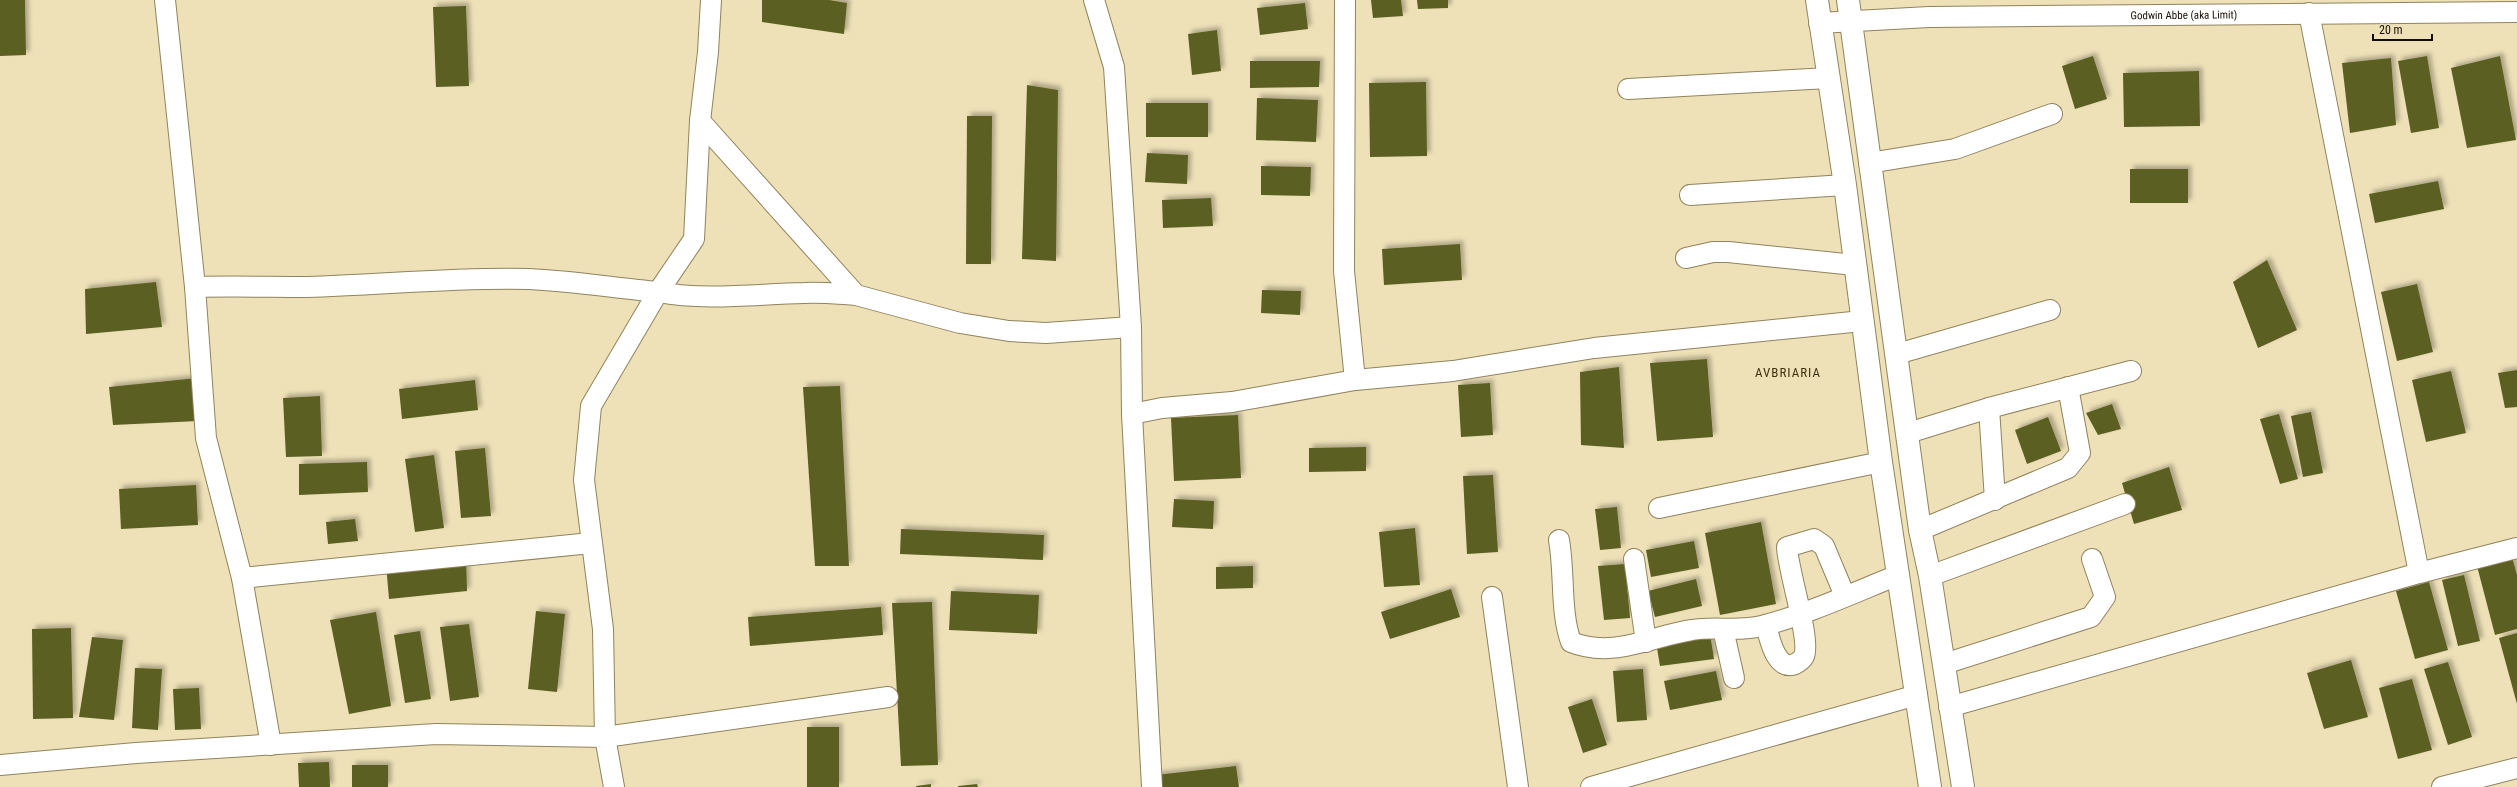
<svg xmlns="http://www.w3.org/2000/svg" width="2517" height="787" viewBox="0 0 2517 787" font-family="'Roboto Condensed',sans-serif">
<defs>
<filter id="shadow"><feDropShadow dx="3.5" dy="-3.5" stdDeviation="2" flood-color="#0004"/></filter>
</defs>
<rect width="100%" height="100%" fill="#eee1b8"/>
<!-- building -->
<g fill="#5b5f20" filter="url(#shadow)">
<polygon points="0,0 25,0 26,55 0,56"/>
<polygon points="762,0 829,0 847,3 844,34 762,22"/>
<polygon points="1371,0 1401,0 1403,16 1373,18"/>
<polygon points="1417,0 1448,0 1448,8 1418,9"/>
<polygon points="1305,3 1308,29 1260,35 1257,8"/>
<polygon points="466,6 469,86 436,87 433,7"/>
<polygon points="1217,30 1221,71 1192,75 1188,34"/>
<polygon points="2093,56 2107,99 2075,109 2062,66"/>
<polygon points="2427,56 2439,128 2411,133 2398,61"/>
<polygon points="2500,56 2516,140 2467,148 2451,68"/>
<polygon points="2391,58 2396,125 2350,133 2342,63"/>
<polygon points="1250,61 1320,61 1319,87 1250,88"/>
<polygon points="2199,71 2200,126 2124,127 2123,73"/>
<polygon points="1426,82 1427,156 1370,157 1369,83"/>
<polygon points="1027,85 1058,90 1056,261 1022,259"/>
<polygon points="1257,98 1318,100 1316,142 1256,140"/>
<rect x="1146" y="103" width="62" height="34"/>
<polygon points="967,116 992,116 991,264 966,264"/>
<polygon points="1147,153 1188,155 1187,184 1145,182"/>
<polygon points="1261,166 1311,167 1310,196 1261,195"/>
<rect x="2130" y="169" width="58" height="34"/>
<polygon points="2438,181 2444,209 2375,223 2369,194"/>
<polygon points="1211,198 1213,226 1163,228 1162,200"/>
<polygon points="1460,244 1462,280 1384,285 1382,249"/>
<polygon points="2267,260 2297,330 2258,348 2233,282"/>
<polygon points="156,282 162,327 86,334 85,289"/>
<polygon points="2417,284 2433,352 2397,361 2381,292"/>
<polygon points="1262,290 1301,291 1300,315 1261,313"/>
<polygon points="1707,359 1713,437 1657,441 1650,363"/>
<polygon points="1619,367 1624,448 1581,445 1580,372"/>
<polygon points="2517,370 2517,407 2505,408 2498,373"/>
<polygon points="2451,371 2466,433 2426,442 2412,380"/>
<polygon points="197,378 198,421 113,425 109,387"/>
<polygon points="475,380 478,410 402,419 399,389"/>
<polygon points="1490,383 1493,435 1461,437 1458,385"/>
<polygon points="840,386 849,566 815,566 803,387"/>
<polygon points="320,396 322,456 286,457 283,398"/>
<polygon points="2112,404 2121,429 2098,435 2086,413"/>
<polygon points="2311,412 2323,473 2303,477 2291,416"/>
<polygon points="2279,414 2298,479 2280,484 2260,419"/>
<polygon points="1238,415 1241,478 1174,481 1171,418"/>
<polygon points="2048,417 2061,451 2027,464 2015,430"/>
<polygon points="1366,447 1366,471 1309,472 1309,448"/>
<polygon points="485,448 491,516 461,518 455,451"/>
<polygon points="434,455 444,528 415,532 405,459"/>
<polygon points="367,462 368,492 299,495 299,464"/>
<polygon points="2169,467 2182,510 2134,524 2122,483"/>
<polygon points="1493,475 1498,552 1467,554 1463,476"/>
<polygon points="196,485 198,525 121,529 119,489"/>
<polygon points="1174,499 1214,501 1213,529 1172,527"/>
<polygon points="1617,507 1621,548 1600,550 1595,509"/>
<polygon points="355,519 358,541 328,544 326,522"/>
<polygon points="1761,522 1776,604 1720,615 1705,533"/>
<polygon points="1415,528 1420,585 1384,587 1379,532"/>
<polygon points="901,529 1044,535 1043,560 900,554"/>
<polygon points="1694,541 1699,568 1651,577 1646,550"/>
<polygon points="466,556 467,591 389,599 386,564"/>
<polygon points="2512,557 2517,575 2517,629 2495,635 2477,566"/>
<polygon points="1625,564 1630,618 1604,620 1598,566"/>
<polygon points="1253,566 1253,588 1216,589 1216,567"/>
<polygon points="2464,575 2480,641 2458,646 2442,580"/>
<polygon points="1696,579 1702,606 1655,617 1648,591"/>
<polygon points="2429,582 2448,650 2415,659 2396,591"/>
<polygon points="1451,589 1460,617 1390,639 1381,612"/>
<polygon points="951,591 1039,595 1037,634 949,630"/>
<polygon points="932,602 938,765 901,766 892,603"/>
<polygon points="881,607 883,635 750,646 748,617"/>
<polygon points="536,611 565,614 557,692 528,689"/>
<polygon points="376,612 391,706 349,714 330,620"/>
<polygon points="469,624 479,697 450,701 440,627"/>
<polygon points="71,628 73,718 33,719 32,629"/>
<polygon points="420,631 431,699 405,703 394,635"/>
<polygon points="2517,633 2517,704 2499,638"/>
<polygon points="1710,634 1714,659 1660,666 1656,642"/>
<polygon points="92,637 123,640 114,720 79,717"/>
<polygon points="2351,660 2368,717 2324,729 2307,673"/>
<polygon points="2448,662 2472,737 2448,745 2424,669"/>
<polygon points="135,668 162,669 158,730 132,728"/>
<polygon points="1643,669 1647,720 1617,722 1613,671"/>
<polygon points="1716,671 1722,700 1670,710 1664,681"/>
<polygon points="2412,679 2432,750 2398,759 2379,688"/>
<polygon points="199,688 201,729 175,730 173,689"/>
<polygon points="1592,699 1607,745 1583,753 1568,707"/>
<rect x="807" y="727" width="32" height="60"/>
<polygon points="329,762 330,787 299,787 298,763"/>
<rect x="352" y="765" width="36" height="22"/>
<polygon points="1236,766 1239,787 1158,787 1156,775"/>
<polygon points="931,784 931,787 916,787 916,786"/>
<polygon points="977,784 978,787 958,787 958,786"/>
</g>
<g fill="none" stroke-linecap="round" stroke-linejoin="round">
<defs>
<g id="minor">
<polyline points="165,0 195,287 206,438 242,578 271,745"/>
<polyline points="1094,0 1114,67 1131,327 1132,414 1152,787"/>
<polyline points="1345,0 1344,271 1355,380"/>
<polyline points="2309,13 2419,573"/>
<path id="s1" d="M1819,23l110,-6 588,-5"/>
<polyline points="1628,89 1829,78"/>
<polyline points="700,121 856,295 960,323 1009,331 1046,333 1131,327"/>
<polyline points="1869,163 1955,149 2052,114"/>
<polyline points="1690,195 1845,185"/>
<polyline points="1686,258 1713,252 1728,252 1855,265"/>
<path d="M195,287c37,-1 75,0 112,0 74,-2 148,-10 222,-8 43,2 86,9 129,13l36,-53 6,-118 8,-69 3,-52"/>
<path d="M856,295c-17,-1 -34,-3 -52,-2 -49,1 -97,8 -146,-1l-67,114 -7,74 19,149 2,108 283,-40"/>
<polyline points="1897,354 2050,310"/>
<polyline points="1989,408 1995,500"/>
<polyline points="1132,414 1162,408 1232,402 1355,380 1453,371 1594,348 1862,321"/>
<polyline points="1908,433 1989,408 2131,371"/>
<polyline points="1659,508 1881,462"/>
<polyline points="1920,530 2068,468 2080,453 2068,387"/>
<path d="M1559,540c6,34 1,71 12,102 42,17 80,-6 121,-12 23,-4 47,2 70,-4 46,-12 91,-33 136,-51"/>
<polyline points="1634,559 1646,642"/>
<polyline points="1930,576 2125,504"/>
<polyline points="242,578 591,543"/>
<polyline points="1492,597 1518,787"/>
<path d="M1766,625c3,12 10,47 29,39 4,-2 7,-4 9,-8 7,-17 -16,-84 -17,-109l27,-8 10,7 21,50"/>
<polyline points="1723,629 1734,678"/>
<polyline points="1944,664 2091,617 2105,597 2092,559"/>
<polyline points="1949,707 2419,573 2517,548"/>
<polyline points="0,765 136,753 436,734 605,737 614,787"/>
<polyline points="1591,787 1917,695"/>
<polyline points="2442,787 2517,768"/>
</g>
<g id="highway">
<polyline points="1817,0 1845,185 1881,462 1930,787"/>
<polyline points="1848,0 1920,530 1930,576 1963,787"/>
</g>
</defs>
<!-- minor casing -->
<use href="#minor" stroke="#90835d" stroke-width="22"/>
<!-- highway casing -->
<use href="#highway" stroke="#90835d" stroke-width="24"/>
<!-- minor -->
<use href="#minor" stroke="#fff" stroke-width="20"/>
<!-- highway -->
<use href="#highway" stroke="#fff" stroke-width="22"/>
</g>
<g text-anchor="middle" stroke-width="4" stroke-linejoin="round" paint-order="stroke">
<!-- street labels -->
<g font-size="11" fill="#130e02" stroke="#eee1b8">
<text dy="4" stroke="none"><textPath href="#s1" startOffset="365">Godwin Abbe (aka Limit)</textPath></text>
</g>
<!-- quarter labels -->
<g font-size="13" letter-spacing="1" fill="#3f330e" stroke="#eee1b8">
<text x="1788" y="377">AVBRIARIA</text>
</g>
</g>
<!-- scale -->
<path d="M2373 34v6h59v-6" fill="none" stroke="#130e02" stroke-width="2"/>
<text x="2379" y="34" font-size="12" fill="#130e02" stroke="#eee1b8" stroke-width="3" paint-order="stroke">20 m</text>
</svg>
